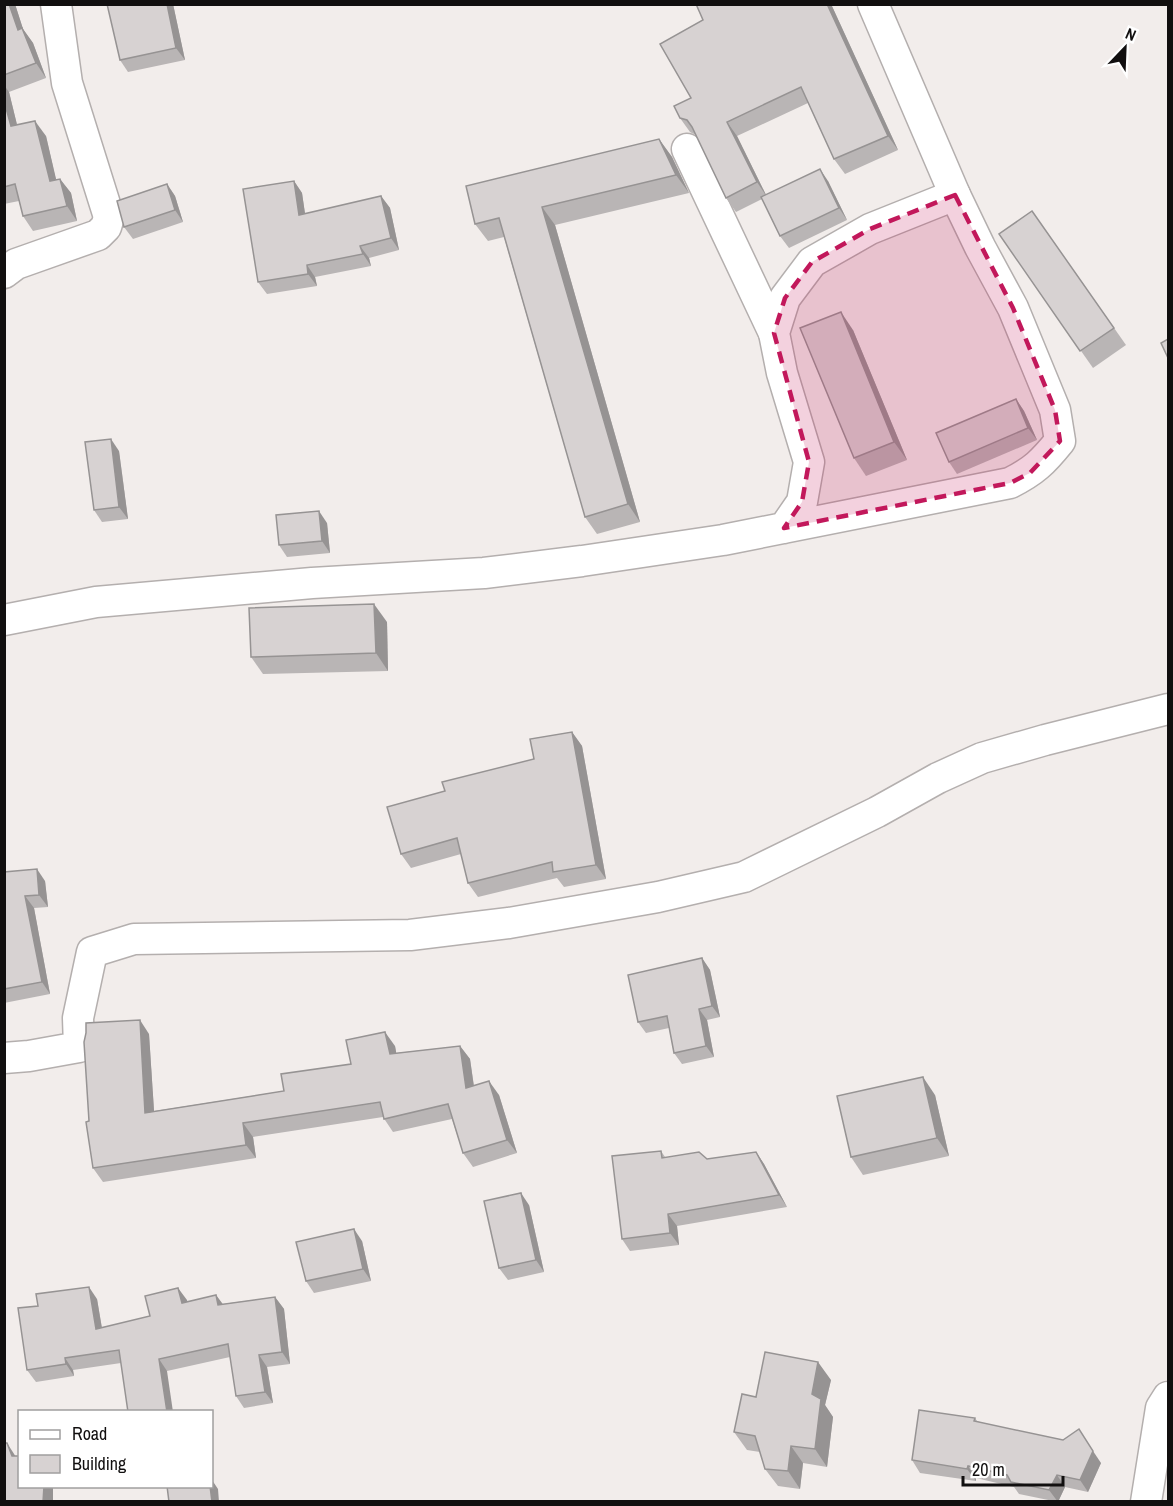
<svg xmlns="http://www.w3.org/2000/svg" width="1173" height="1506" viewBox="0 0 1173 1506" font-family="'Archivo Narrow',sans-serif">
<rect width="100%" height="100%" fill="#f2edeb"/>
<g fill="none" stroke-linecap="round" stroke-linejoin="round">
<defs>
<g id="minor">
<polyline points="873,4 955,195"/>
<polyline points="687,149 774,333"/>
<polyline points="4,273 16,264 98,235 106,227 109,217 67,83 56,4"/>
<path d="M4,620l92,-18 216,-19 172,-10 98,-12 141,-21 287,-57c24,-12 33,-21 50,-42l-5,-31 -42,-102 -33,-61 -25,-52 -85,34 -58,33 -27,36 -11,35 8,40 27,89 -7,40 -18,26"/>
<polyline points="4,1058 29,1056 79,1047 78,1018 92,952 134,939 410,935 509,923 658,897 744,877 877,812 938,778 982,758 1045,740 1168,709"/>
<polyline points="1146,1502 1161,1408 1168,1397"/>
</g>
</defs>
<!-- minor casing -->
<use href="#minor" stroke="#b4afae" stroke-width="33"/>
<!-- minor -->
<use href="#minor" stroke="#fff" stroke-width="30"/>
</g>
<!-- wall -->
<g fill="#b9b5b5">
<polygon points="4,4 15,4 23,29 33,43 46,78 9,92 17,125 46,136 56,180 60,179 71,193 77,221 33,231 23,216 19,201 4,204"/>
<polygon points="173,4 185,60 128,72 120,60"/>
<polygon points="831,4 898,150 845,174 834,159 808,103 737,136 766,195 828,181 847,220 789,248 780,236 762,199 736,212 726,198 696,135 690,132 680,118 691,98"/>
<polygon points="659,139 672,157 689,193 555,225 640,522 597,534 585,517 504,237 488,241 475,224"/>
<polygon points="294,181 302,193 305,214 381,196 390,208 399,250 369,258 371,266 315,277 317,286 267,294 258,282"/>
<polygon points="167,184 175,196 183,222 133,239 124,227"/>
<polygon points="1032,211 1126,345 1093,368 999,234"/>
<polygon points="853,330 907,460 866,476 854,458"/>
<polygon points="1016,399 1024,411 1037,440 957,474 949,462"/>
<polygon points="119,451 128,519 102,522 94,510"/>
<polygon points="327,523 330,553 287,557 279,545"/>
<polygon points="387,622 388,671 263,674 251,657"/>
<polygon points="572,732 582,746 606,879 564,887 557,878 478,897 468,883 461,854 411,868 401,854 445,791 534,759"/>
<polygon points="4,872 45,881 48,907 34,908 50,994 4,1003"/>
<polygon points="702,958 710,970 720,1017 707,1020 714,1057 682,1064 674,1053 669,1028 646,1033 638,1022"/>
<polygon points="149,1034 154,1111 284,1091 395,1046 396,1053 460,1046 470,1059 474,1086 499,1095 517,1153 473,1167 463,1153 452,1119 393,1132 383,1117 253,1137 256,1158 103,1182 93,1168 89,1121"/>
<polygon points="935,1095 949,1156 863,1175 851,1157"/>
<polygon points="661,1151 665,1157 707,1159 756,1152 764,1164 787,1207 677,1226 679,1245 630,1251 622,1239"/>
<polygon points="529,1205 544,1272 508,1280 499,1268"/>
<polygon points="362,1241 371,1281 314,1293 306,1281"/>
<polygon points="178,1288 187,1302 216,1295 222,1304 275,1297 284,1309 290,1364 267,1367 273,1403 244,1408 236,1396 230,1357 167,1371 121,1363 73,1370 74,1376 36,1382 27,1370 38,1306 97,1299 102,1328 150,1316"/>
<polygon points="831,1380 825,1405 833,1417 827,1467 803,1463 800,1489 778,1486 765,1469 760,1452 747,1450 734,1432 756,1397"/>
<polygon points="975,1418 977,1421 1101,1463 1088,1492 1065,1487 1058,1502 1019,1494 1014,1487 976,1478 976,1481 920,1473 912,1460"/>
</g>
<!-- shaded-wall -->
<g fill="#969393">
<polygon points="9,4 15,4 23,29 33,43 46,78 36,63 18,30"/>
<polygon points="167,4 173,4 185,60 176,48"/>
<polygon points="827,4 831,4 898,150 888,136"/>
<polygon points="4,85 9,92 21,141 11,126 4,101"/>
<polygon points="35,121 46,136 60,196 50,181"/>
<polygon points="727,122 737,136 767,197 757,182"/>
<polygon points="659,139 672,157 689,193 676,175"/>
<polygon points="820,169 828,181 847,220 839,208"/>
<polygon points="60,179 71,193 77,221 67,206"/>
<polygon points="294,181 302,193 307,227 299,215"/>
<polygon points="167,184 175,196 183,222 175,210"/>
<polygon points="381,196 390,208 399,250 391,238"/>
<polygon points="542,207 555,225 640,522 628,504"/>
<polygon points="360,246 369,258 371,266 363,254"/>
<polygon points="307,265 315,277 317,286 308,274"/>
<polygon points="841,312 853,330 907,460 894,442"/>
<polygon points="1016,399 1024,411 1037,440 1028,428"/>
<polygon points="111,439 119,451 128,519 119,507"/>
<polygon points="319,511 327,523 330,553 322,541"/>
<polygon points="374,604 387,622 388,671 376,653"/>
<polygon points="572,732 582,746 606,879 596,865"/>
<polygon points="37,869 45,881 48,907 39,895"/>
<polygon points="25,896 34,908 50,994 42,982"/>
<polygon points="702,958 710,970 720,1017 712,1006"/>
<polygon points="699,1009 707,1020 714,1057 706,1046"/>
<polygon points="140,1020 149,1034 155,1126 145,1113"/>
<polygon points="385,1032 395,1046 399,1068 390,1054"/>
<polygon points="460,1046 470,1059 476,1102 466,1088"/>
<polygon points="923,1077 935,1095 949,1156 937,1138"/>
<polygon points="489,1081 499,1095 517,1153 507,1140"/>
<polygon points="243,1123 253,1137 256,1158 246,1145"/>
<polygon points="756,1152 764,1164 787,1207 779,1195"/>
<polygon points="521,1193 529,1205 544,1272 536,1260"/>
<polygon points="668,1214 677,1226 679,1245 670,1233"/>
<polygon points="354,1229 362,1241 371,1281 363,1269"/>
<polygon points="89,1287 97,1299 104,1341 96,1329"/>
<polygon points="178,1288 187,1300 190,1315 182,1303"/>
<polygon points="216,1295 225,1307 218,1305"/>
<polygon points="275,1297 284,1309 290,1364 282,1352"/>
<polygon points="259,1355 267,1367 273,1403 265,1392"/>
<polygon points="65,1358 73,1370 74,1376 66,1364"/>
<polygon points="159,1359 167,1371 173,1412 167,1412"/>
<polygon points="818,1362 831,1380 825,1405 833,1417 827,1467 815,1449 812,1394"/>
<polygon points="1087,1442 1101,1463 1088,1492 1080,1480"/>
<polygon points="7,1443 16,1457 12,1456"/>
<polygon points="791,1446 803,1463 800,1489 788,1471"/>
<polygon points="968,1466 976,1478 976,1481 967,1469"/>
<polygon points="1057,1475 1065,1487 1058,1502 1049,1490"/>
<polygon points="212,1480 218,1489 219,1502 212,1502 210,1486 212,1486"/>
<polygon points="44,1486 53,1486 53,1502 43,1502"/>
</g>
<!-- building -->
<g fill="#d7d2d2" stroke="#969393" stroke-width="1.5">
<polygon points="4,4 9,4 18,30 22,28 36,63 4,75"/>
<polygon points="107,4 167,4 176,48 120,60"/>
<polygon points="696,4 827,4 888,136 834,159 801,87 727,122 757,182 726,198 692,127 687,120 680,118 674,106 691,98 660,44 703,20"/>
<polygon points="4,101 11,126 35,121 50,181 60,179 67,206 23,216 15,184 4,187"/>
<polygon points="659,139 676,175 542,207 628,504 585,517 499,218 475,224 466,186"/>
<polygon points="820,169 839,208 780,236 761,197"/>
<polygon points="294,181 299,215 381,196 391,238 360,246 363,254 307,265 308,274 258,282 243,189"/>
<polygon points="167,184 175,210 124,227 117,201"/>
<polygon points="1032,211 1114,328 1080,351 999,234"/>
<polygon points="841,312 894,442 854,458 800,328"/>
<polygon points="1168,339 1168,358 1161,343"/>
<polygon points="1016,399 1028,428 949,462 936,433"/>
<polygon points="111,439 119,507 94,510 85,442"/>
<polygon points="319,511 322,541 279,545 276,515"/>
<polygon points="374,604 376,653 251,657 249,608"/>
<polygon points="572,732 596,865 553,872 552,862 468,883 457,838 401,854 387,807 445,791 442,782 534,759 530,739"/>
<polygon points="37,869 39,895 25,896 42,982 4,989 4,872"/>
<polygon points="702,958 712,1006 699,1009 706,1046 674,1053 667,1016 638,1022 628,975"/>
<polygon points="140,1020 145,1113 284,1091 281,1074 351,1064 346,1040 385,1032 390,1054 460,1046 466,1088 489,1081 507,1140 463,1153 448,1104 384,1119 380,1102 243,1123 246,1145 93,1168 86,1122 89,1121 84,1042 86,1033 86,1023"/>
<polygon points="923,1077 937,1138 851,1157 837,1096"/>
<polygon points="661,1151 662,1158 699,1152 707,1159 756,1152 779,1195 668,1214 670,1233 622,1239 612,1156"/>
<polygon points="521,1193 536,1260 499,1268 484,1201"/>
<polygon points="354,1229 363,1269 306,1281 296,1242"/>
<polygon points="89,1287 96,1329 150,1316 145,1296 178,1288 182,1303 216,1295 218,1305 275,1297 282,1352 259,1355 265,1392 236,1396 228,1344 159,1359 167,1412 128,1412 119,1350 65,1358 66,1364 27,1370 18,1308 38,1306 36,1294"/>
<polygon points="765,1352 818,1362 812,1394 821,1399 815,1449 791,1446 788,1471 765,1469 755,1436 734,1432 742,1394 756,1397"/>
<polygon points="919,1410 975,1418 974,1421 1063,1440 1079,1429 1093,1451 1080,1480 1057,1475 1049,1490 1011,1482 1007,1475 968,1466 967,1469 912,1460"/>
<polygon points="4,1443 7,1443 12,1456 20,1456 20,1486 44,1486 43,1502 4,1502"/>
<polygon points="167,1486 210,1486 212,1502 169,1502"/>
</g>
<!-- marked area -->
<path fill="#c2185b" fill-opacity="0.2" stroke="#c2185b" stroke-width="4.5" stroke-dasharray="12 8" stroke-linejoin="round" d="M955,195l58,113 42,102 5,31 -30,32 -20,10 -226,45 18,-26 7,-40 -35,-129 11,-35 27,-36 58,-33z"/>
<!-- border -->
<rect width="1173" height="1506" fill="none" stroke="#110f0f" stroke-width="12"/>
<!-- legend -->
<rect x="18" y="1410" width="195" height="78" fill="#ffffff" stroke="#a09f9f" stroke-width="1.5"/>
<rect x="30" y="1430" width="30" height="9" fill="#ffffff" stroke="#a09f9f" stroke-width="1.5"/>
<text x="72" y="1440" font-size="18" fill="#110f0f">Road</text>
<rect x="30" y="1455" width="30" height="18" fill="#d7d2d2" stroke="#a09f9f" stroke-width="1.5"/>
<text x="72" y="1470" font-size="18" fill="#110f0f">Building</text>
<!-- north arrow -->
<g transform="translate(1125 48) rotate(23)" stroke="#ffffff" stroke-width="4.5" paint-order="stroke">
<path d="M0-4.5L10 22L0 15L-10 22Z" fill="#110f0f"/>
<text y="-9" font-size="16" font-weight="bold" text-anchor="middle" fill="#110f0f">N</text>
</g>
<!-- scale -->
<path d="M963 1476v9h100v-9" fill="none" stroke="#110f0f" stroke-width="3"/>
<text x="972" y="1476" font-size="18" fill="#110f0f" stroke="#ffffff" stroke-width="4.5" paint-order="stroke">20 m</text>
</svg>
